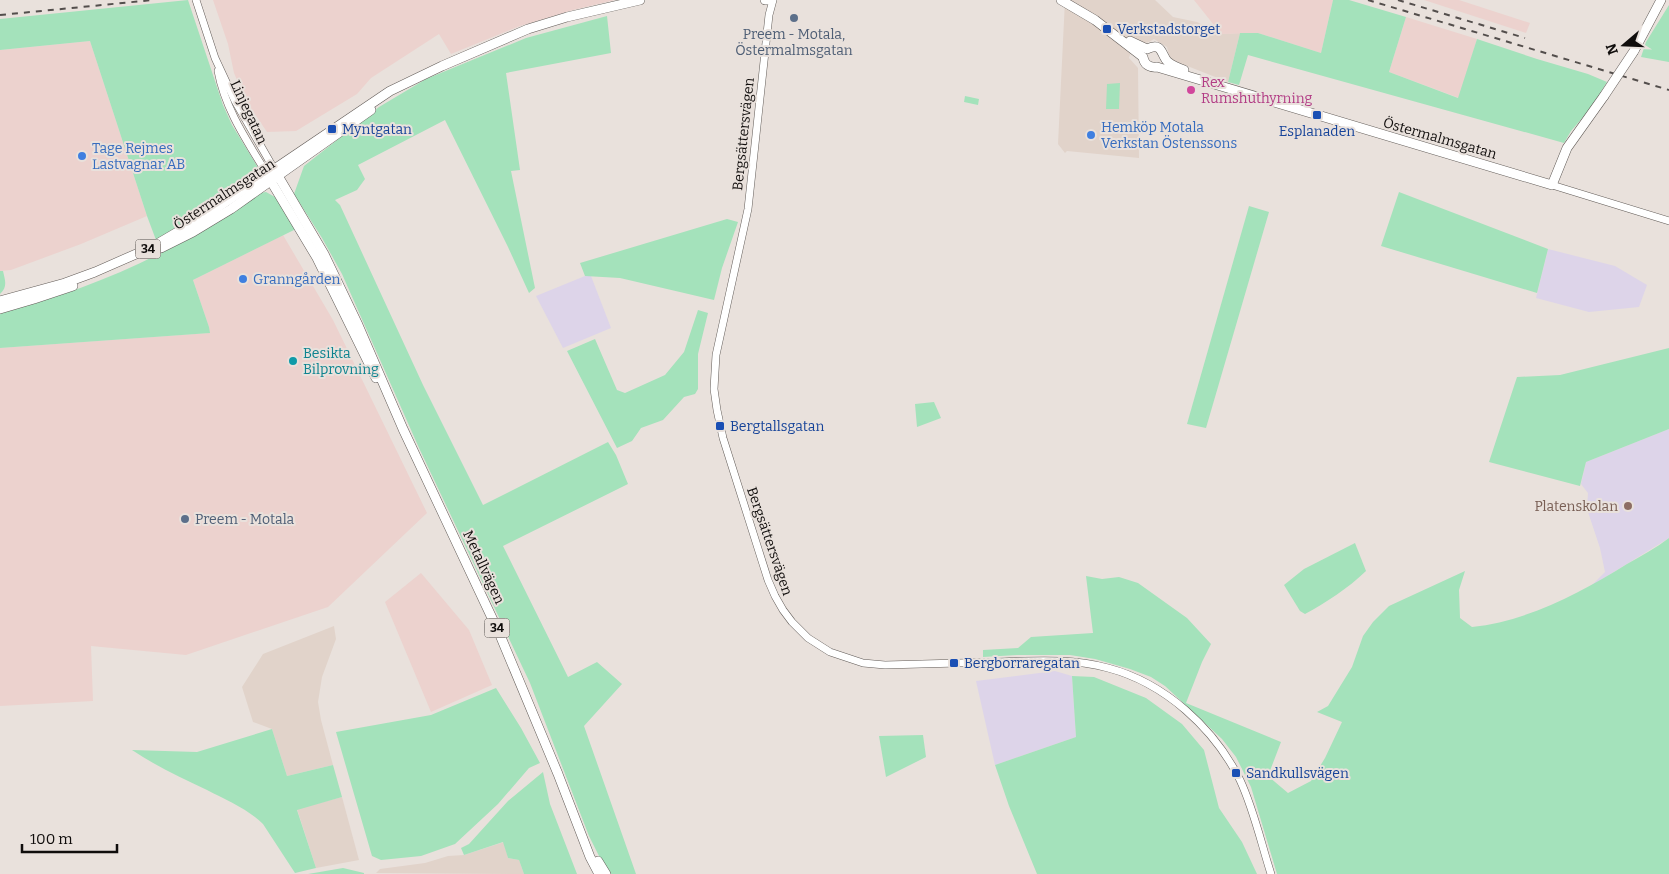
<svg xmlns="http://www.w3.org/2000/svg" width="1669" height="874" viewBox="0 0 1669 874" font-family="Bitter,serif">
<rect width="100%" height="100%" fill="#e9e1dc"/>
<!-- built -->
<g fill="#e1d3ca">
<polygon points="1065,0 1155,0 1173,17 1197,22 1221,34 1240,33 1228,82 1172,60 1169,55 1167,47 1154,39 1149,42 1144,43 1131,51 1129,58 1138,68 1139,158 1067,151 1065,153 1058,144"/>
<polygon points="334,626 336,639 322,677 318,702 321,720 333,765 287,776 272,729 253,722 242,687 263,654"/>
<polygon points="342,797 359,860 316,868 297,809"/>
<polygon points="504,842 508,858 519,860 524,874 376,873 380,869 425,863 448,856 464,855"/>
</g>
<!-- industrial -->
<g fill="#ecd2ce">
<polygon points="213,0 615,0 573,10 520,26 451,54 439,34 371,78 357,94 296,131 267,132 246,101 234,73 228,44"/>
<polygon points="1194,0 1333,0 1321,53 1258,33 1221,34"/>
<polygon points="1424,0 1459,0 1530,23 1526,33"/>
<polygon points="1406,17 1477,39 1459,98 1389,72"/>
<polygon points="90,41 147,216 81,244 11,270 0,271 0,50"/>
<polygon points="283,235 333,320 427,513 328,607 186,655 91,646 93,701 0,706 0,348 209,333 209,327 193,280"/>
<polygon points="421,573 469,630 492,685 431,712 385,602"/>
</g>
<!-- education -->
<g fill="#ddd4e9">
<polygon points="1548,249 1615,266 1647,285 1639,307 1589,312 1536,298"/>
<polygon points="585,276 591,276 611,328 563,348 536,296"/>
<polygon points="1669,429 1669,538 1591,586 1605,572 1600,548 1587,509 1588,493 1581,484 1586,462"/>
<polygon points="1055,671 1072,676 1076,737 995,765 976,681"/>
</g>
<!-- green -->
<g fill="#a4e2bb">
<polygon points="188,0 223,105 232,125 257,166 256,175 252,179 156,240 147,216 90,41 0,50 0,19"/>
<polygon points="1333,0 1349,0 1406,17 1389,72 1458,98 1477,39 1537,59 1588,74 1607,82 1591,108 1571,131 1564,143 1248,55 1239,85 1228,82 1240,33 1258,33 1321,53"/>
<polygon points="1669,5 1669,62 1641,57 1646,42"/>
<polygon points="607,16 611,53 506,73 520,170 511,171 535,288 529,293 508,247 445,120 358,165 365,179 357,190 335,200 340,205 423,385 483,505 608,442 616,455 628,484 503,546 568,677 597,662 622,684 584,726 636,874 608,874 589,836 530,683 419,448 342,274 322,238 294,194 304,166 379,107 426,79 526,38"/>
<polygon points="1120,83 1119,109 1106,109 1107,84"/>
<polygon points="965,96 979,99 978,105 964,102"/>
<path d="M266,192l9,5 21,32 -103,51 16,47 1,6 -210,15v-36c64,-15 128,-40 185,-72 26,-14 50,-31 75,-47z"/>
<polygon points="1399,192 1548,249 1537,293 1381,246"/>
<polygon points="1249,206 1269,212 1206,428 1187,424"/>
<polygon points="727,219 738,222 722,268 714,300 620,278 585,276 580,263"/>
<path d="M0,271h3c2,9 5,16 -3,23z"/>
<polygon points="698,310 708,313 698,354 698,389 695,394 684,397 663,420 641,428 632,441 617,448 567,351 595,339 617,390 625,393 665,375 684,352"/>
<polygon points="1669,348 1669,429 1586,462 1580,486 1489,462 1517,377 1560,375"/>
<polygon points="934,402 941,418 917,427 915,404"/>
<path d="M1669,538v336h-392l-26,-87 -15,-30 -14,-18 -57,-53 -14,-9 -21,-8 -35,-10 -25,-4h-53l-34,2v-7l35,-2 13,-11 62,-4 -7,-57 16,3 17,-2 19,6 49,35 24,26 -9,18 -16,41 95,39 -13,34 20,17 23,-12 14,-23 17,-36 -25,-10 11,-6 24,-39 11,-31 10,-14 16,-16 76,-35 -6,19 1,28 12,9c56,-6 108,-34 155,-63 14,-8 29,-16 42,-26z"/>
<path d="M1355,543l11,28c-19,18 -39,31 -61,43l-5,-3 -16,-26 20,-16z"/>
<polygon points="1072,676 1094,677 1146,698 1182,724 1204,750 1219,808 1242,842 1257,874 1037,874 1009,806 995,765 1076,737"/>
<polygon points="496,688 521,728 540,763 529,768 498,804 455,844 421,856 381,860 372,856 336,732 431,715"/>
<path d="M272,729l15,47 46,-11 9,32 -45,13 19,58 -21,5 -32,-49c-15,-15 -37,-24 -56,-34 -26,-12 -51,-24 -75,-40l65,2z"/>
<polygon points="923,735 926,757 886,777 879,736"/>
<polygon points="543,772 550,804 577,874 524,874 519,860 508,858 503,842 464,855 461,848 469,844 508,801"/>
<polygon points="343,868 364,873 364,874 308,874"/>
</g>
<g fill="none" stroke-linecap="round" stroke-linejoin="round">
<defs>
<g id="minor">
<polyline points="196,0 215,58 235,101 274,169"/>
<path d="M773,0l-4,15 -21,194 -32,146 -2,34 3,21 6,28 45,142 7,16 8,14 9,12 16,16 22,14 33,11 22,2c36,-1 73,-2 110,-3 37,-1 76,-4 113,6 57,15 106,60 132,112 14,30 21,63 31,94"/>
<path d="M218,71c7,38 29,70 49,103"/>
<polyline points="1552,185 1669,221"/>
</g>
<g id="major">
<polyline points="765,0 771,0"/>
<path d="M1061,0l34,20 48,37c1,7 6,11 14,10l47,14 348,104 15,-37 37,-52"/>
<path d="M1130,41l17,8c16,-8 14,7 21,13 5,4 10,6 16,8"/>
<polyline points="1634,51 1661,0"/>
<polyline points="274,169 324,254 358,325 403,429 500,635 558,774 590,857 599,874"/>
<polyline points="269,178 317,258 376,378"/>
<polyline points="161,248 193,232 231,209 371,110"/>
<polyline points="0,301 65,283 95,272 152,247 205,216 390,91 442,66 528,29 567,17 640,0"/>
<polyline points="0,309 34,299 73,286"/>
<polyline points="598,861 606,874"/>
</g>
</defs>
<!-- minor casing -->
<use href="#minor" stroke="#625c58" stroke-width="8"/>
<!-- major casing -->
<use href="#major" stroke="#625c58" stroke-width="10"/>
<!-- minor -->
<use href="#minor" stroke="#fff" stroke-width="7"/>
<!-- major -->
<use href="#major" stroke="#fff" stroke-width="9"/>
<!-- rail -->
<g stroke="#534e4c" stroke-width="2" stroke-dasharray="6 6" stroke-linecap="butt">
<polyline points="1368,0 1669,90"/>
<polyline points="1398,0 1525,38"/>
<polyline points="0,15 153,0"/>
</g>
<defs>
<polyline id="major-bridge" points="1604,96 1634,51"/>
</defs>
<!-- major-bridge casing -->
<use href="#major-bridge" stroke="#625c58" stroke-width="10" stroke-linecap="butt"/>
<!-- major-bridge -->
<use href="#major-bridge" stroke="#fff" stroke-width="9"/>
</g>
<!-- markers -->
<g fill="#5c6f8a" stroke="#e9e1dc" stroke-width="2">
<circle cx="794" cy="18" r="5"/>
<circle cx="185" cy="519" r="5"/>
</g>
<g fill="#1a4fb4" stroke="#e9e1dc" stroke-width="2">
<rect x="1102" y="24" width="10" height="10" rx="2.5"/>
<rect x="1312" y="110" width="10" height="10" rx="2.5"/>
<rect x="327" y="124" width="10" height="10" rx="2.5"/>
<rect x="715" y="421" width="10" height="10" rx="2.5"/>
<rect x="949" y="658" width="10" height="10" rx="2.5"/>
<rect x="1231" y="768" width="10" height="10" rx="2.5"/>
</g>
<circle fill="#d1479c" stroke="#e9e1dc" stroke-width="2" cx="1191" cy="90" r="5"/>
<g fill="#3f7fe0" stroke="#e9e1dc" stroke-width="2">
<circle cx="1091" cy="135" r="5"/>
<circle cx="82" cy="156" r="5"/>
<circle cx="243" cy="279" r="5"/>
</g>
<circle fill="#0f9aa8" stroke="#e9e1dc" stroke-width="2" cx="293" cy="361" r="5"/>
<circle fill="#8d6e63" stroke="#e9e1dc" stroke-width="2" cx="1628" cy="506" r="5"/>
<g text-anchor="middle" stroke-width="4" stroke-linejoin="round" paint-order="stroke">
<!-- shield labels -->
<g fill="#e9e1dc" stroke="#514d4a" stroke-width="1">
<rect x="135.5" y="239.5" width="25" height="19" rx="4"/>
<rect x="484.5" y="618.5" width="25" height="19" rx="4"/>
</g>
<g font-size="12" font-weight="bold" fill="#100d0c">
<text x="148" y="253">34</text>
<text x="497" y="632">34</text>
</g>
<!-- transit labels -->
<g font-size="14" fill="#164399" stroke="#e9e1dc" text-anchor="start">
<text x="1117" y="34">Verkstadstorget</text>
<text x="342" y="134">Myntgatan</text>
<text x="1317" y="136" text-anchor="middle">Esplanaden</text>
<text x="730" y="431">Bergtallsgatan</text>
<text x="964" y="668">Bergborraregatan</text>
<text x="1246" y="778">Sandkullsvägen</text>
</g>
<!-- service labels -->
<g font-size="14" fill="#4e5e75" stroke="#e9e1dc">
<text x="794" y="39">Preem - Motala,<tspan x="794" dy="16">Östermalmsgatan</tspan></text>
<text x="195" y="524" text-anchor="start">Preem - Motala</text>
</g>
<!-- hotel labels -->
<g font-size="14" fill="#b23c85" stroke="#e9e1dc" text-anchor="start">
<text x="1201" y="87">Rex<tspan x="1201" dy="16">Rumshuthyrning</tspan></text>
</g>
<!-- street labels -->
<g font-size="14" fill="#100d0c" stroke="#e9e1dc">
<text transform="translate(249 112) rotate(65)" y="5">Linjegatan</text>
<text transform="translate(743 134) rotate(-84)" y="5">Bergsättersvägen</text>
<text transform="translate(1440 138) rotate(16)" y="5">Östermalmsgatan</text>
<text transform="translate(224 194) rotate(-33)" y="5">Östermalmsgatan</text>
<text transform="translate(770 541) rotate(71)" y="5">Bergsättersvägen</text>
<text transform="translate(484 567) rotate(65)" y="5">Metallvägen</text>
</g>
<!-- shop labels -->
<g font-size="14" fill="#366cbe" stroke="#e9e1dc" text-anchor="start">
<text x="1101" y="132">Hemköp Motala<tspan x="1101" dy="16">Verkstan Östenssons</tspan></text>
<text x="92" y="153">Tage Rejmes<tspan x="92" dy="16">Lastvagnar AB</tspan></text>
<text x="253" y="284">Granngården</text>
</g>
<!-- culture labels -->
<g font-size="14" fill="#0d838f" stroke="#e9e1dc" text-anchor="start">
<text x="303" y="358">Besikta<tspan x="303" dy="16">Bilprovning</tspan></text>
</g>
<!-- education labels -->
<g font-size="14" fill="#785e54" stroke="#e9e1dc" text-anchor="end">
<text x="1618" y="511">Platenskolan</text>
</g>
</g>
<!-- north arrow -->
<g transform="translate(1624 45) rotate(251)" stroke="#e9e1dc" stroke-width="4" paint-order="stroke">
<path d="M0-4L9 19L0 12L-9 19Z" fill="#100d0c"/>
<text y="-8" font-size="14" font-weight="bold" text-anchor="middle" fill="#100d0c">N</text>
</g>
<!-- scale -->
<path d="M22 844v8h95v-8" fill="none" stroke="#100d0c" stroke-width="2.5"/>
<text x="30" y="844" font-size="15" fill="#100d0c" stroke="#e9e1dc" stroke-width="4" paint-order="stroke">100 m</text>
</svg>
